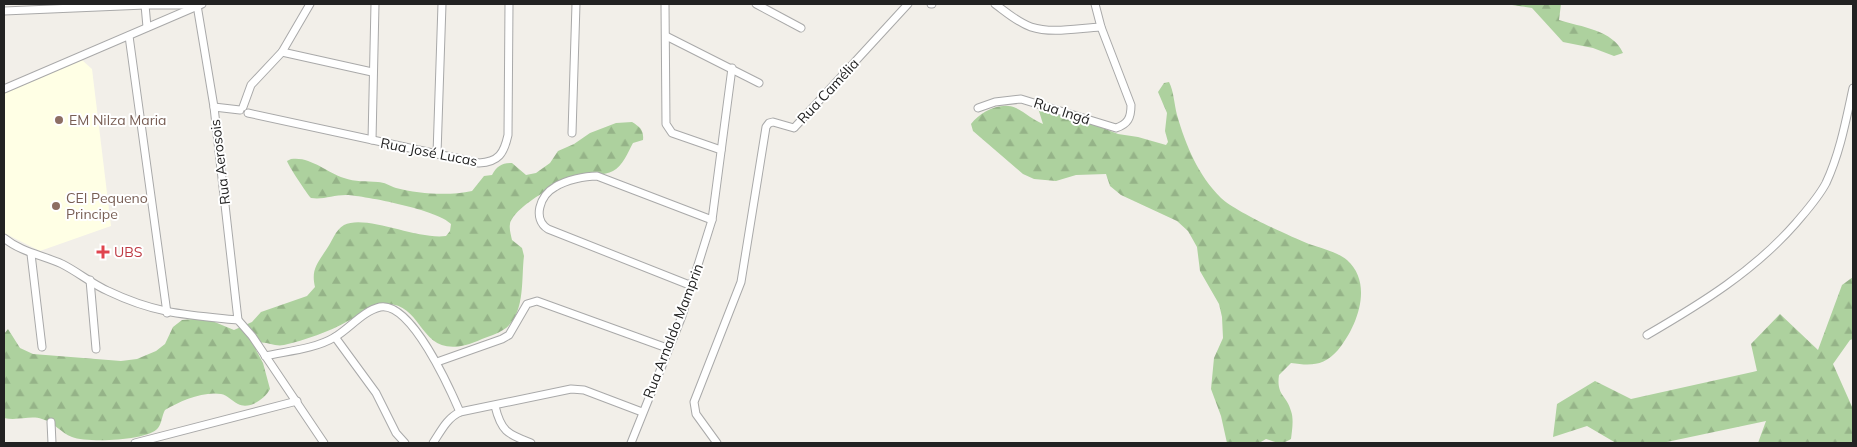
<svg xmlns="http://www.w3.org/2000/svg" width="1857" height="447" viewBox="0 0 1857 447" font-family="Mulish,sans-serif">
<defs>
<pattern id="forest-firs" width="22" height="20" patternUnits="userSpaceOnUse" patternTransform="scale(1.25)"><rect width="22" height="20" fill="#add19e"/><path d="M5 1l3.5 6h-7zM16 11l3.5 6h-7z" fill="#95b388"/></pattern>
</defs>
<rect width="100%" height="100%" fill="#f2efe9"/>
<!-- education -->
<polygon fill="#ffffe5" points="82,60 92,69 111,226 40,251 4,233 4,93"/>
<!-- forest -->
<g fill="url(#forest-firs)">
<path d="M1505,4h56l-2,16c22,7 54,10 64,33l-9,3 -21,-8 -30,-6 -31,-34z"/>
<path d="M1169,82c5,10 5,22 8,33 9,31 21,60 44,83 15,14 68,38 88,46 12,4 28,8 38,16 27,24 10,67 -9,90 -14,16 -27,16 -47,13l-12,12c-3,21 8,20 12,36 3,8 1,20 0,28 -11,7 -15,3 -25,0l-7,4h-32l-6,-27 -10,-27 3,-31 9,-20 -1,-21 -3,-13 -19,-33 -3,-24 -9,-16 -11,-10 -56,-26 -11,-9 -4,-12 -30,1 -20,6 -22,-2 -11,-5 -50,-43 -2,-7c9,-12 30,-23 45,-16 10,5 17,12 27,16l-5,-16 30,6 50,20 20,3 28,8 2,-3 -3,-11 2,-18 -9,-21 6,-9z"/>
<path d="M632,122c8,5 12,8 11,18l-10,3c-5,9 -10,23 -20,28 -9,5 -20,3 -30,4 -18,3 -69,31 -73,49 -1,5 1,11 2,16l10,8 2,8c-3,23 2,60 -21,74 -6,4 -14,6 -21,9 -65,30 -54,-36 -96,-35 -15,0 -25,11 -38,17 -19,11 -43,19 -64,24 -10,2 -17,-4 -26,-2l-2,7 7,13 7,26c-5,10 -21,21 -32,15 -6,-3 -11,-9 -17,-10 -18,-3 -41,7 -56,16 -3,5 -3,13 -7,18 -10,13 -71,15 -86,9 -11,-4 -18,-15 -30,-18 -11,-4 -24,2 -38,-1v-84l4,-5 12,19 13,6 88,7 16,-2 19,-8 9,-7 8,-17 9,-7 23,-2 29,12 18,-8 9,-10 46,-16 8,-9c-4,-17 2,-23 11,-37 6,-8 9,-20 18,-25 22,-11 73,15 102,11l4,-5 1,-7c-13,-14 -85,-28 -105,-29 -13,0 -23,5 -35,3 -4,-4 -23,-33 -24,-37l4,-2c19,-3 35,13 53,19 11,4 22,3 34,4 6,0 12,4 18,6 23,6 53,8 76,3l12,-15 8,-1c5,-9 10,-12 20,-12l14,12 10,-2 14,-10 8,-12 16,-7 16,-11 26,-10z"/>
<polygon points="1853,277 1853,339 1850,340 1833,364 1853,409 1853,443 1758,443 1766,421 1662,443 1616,443 1587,426 1553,437 1557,404 1595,381 1631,399 1757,371 1751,344 1780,314 1818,350 1842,285"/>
</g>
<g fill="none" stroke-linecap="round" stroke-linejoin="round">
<defs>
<g id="street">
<polyline points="665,4 666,124 672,133 721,150"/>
<polyline points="756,4 801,28"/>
<polyline points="931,4 932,4"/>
<path d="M995,4c11,8 22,18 36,23 21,7 48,1 70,0"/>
<polyline points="145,5 147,27"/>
<polyline points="197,5 214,107 238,320"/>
<polyline points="4,11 145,5 194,5"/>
<polyline points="129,36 167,313"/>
<polyline points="666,36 759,83"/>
<polyline points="282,52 372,72"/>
<polyline points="4,89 202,4"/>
<polyline points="214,107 240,110"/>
<polyline points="243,107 251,85 282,52 310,4"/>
<path d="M978,108l17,-6 26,-3 95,29c12,-4 15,-10 15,-23l-30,-78 -6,-23"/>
<path d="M248,113l231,50c20,-1 25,-10 29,-28l1,-131"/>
<polyline points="572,133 576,4"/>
<polyline points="372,140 375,4"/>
<polyline points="437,154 442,4"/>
<path d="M4,238c17,14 38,17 58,26 16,8 30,20 46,27 48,23 79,24 130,29l14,16 72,107"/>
<polyline points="31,254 42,347"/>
<polyline points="90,280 96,349"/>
<path d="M692,286l-144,-57c-16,-10 -8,-34 7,-42 11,-7 30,-11 42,-11l115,44"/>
<path d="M1647,335c55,-32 107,-64 149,-112 11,-13 22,-25 30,-40 14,-30 20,-63 27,-95"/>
<polyline points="335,337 376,393 396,433 405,443"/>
<path d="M265,356c23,-5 50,-7 70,-19 15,-9 28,-26 45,-30 31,-6 70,82 80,105"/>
<polyline points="437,362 502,339 509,335 527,304 537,301 667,348"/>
<path d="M495,406c6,25 12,28 36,37"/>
<polyline points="51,422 52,443"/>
<polyline points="135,443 297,401"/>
<path d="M433,443c8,-12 14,-25 27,-31l111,-23 13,1 58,22"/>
<polyline points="631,443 682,316 712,220 732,68"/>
<polyline points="717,443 696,414 694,402 741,282 766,127 769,123 773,122 794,128 908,4"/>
</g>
</defs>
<!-- street casing -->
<use href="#street" stroke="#a9a9a9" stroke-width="9"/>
<!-- street -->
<use href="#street" stroke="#fff" stroke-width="7"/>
</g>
<!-- markers -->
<g fill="#8d6e63" stroke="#fff" stroke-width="2">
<circle cx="59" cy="120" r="5"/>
<circle cx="56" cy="206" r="5"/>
</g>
<path fill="#e0444e" stroke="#fff" stroke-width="2" d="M100.5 244.5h5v5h5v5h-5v5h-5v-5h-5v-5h5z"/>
<g text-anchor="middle" stroke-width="4" stroke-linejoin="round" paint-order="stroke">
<!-- street labels -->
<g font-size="14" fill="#222" stroke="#fff">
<text transform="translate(828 91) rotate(-47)" y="5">Rua Camélia</text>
<text transform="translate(1062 111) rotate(18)" y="5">Rua Ingá</text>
<text transform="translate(429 152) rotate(11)" y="5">Rua José Lucas</text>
<text transform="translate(220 162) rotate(-97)" y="5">Rua Aerosois</text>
<text transform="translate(673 331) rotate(-69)" y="5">Rua Arnaldo Mamprin</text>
</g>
<!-- education labels -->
<g font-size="14" fill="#785e54" stroke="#fff" text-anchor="start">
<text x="69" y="125">EM Nilza Maria</text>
<text x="66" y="203">CEI Pequeno<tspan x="66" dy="16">Principe</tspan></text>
</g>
<!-- health labels -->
<g font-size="14" fill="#be3a42" stroke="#fff" text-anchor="start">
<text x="114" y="257">UBS</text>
</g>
</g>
<!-- border -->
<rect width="1857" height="447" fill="none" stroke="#222222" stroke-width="10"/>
</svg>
